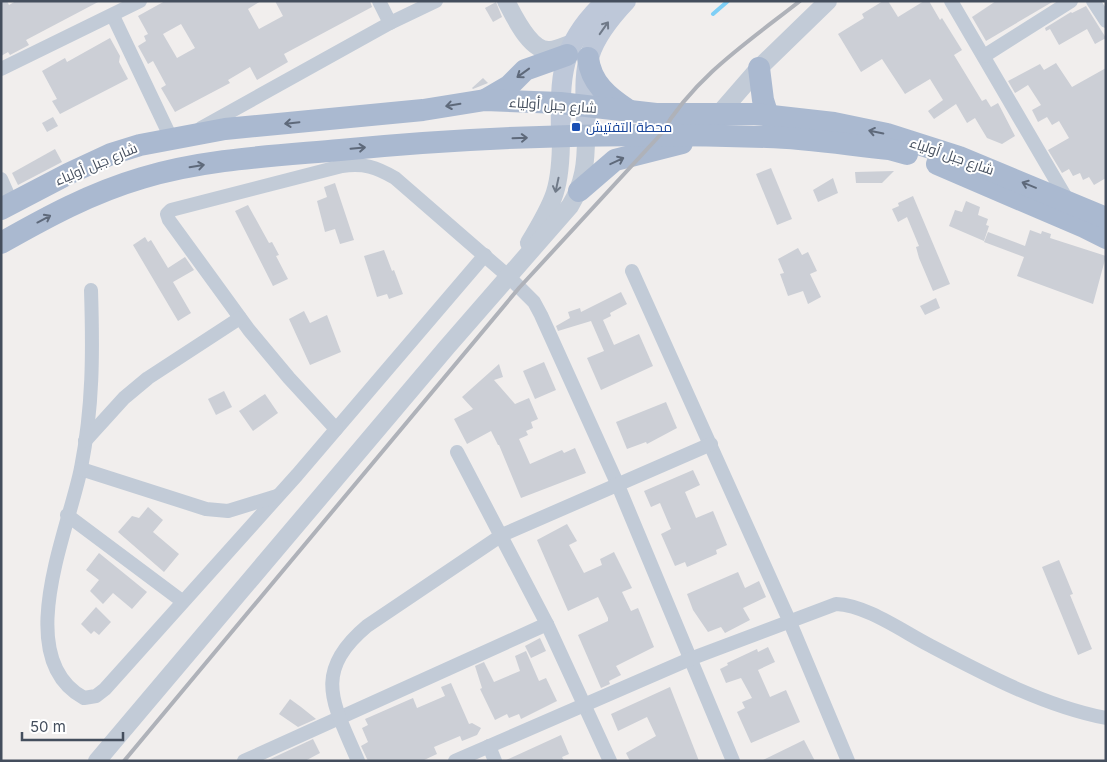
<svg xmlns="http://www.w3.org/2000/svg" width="1107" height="762" viewBox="0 0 1107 762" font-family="Inter,Cairo,sans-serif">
<rect width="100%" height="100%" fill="#f1eeed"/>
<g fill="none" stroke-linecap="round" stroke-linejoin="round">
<!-- stream -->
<polyline stroke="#7ecff6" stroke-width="4" points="713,14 728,1"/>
</g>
<!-- building -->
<g fill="#cccfd6" fill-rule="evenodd">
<polygon points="1,1 7,1 9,5 16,1 100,1 26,40 29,45 10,55 8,52 1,56"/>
<path d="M165,1h96l-13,8 11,20 24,-13 -8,-15h95l2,6 -88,47 4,8 -31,18 -7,-13 -22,13 2,3 -55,29 -14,-24 5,-3 -13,-24 -5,3 -10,-18 8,-5 -2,-5 4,-2 -10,-18zM181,24l14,24 -18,10 -14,-24z"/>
<polygon points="883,1 888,1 898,17 924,1 929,1 940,20 942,18 962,50 954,55 982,101 986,99 991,107 998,103 1015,136 1002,144 987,138 975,118 967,123 956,104 934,119 928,111 943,100 930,79 905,94 882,59 861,72 838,34 864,18 862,14"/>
<polygon points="996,1 1054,1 986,41 972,17"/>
<polygon points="496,2 502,17 493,22 485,8"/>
<polygon points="1086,6 1106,38 1095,44 1087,29 1059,45 1050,29 1046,31 1045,28 1071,12 1072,13"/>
<polygon points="110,38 120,56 119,62 128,79 60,114 52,101 57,99 42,71 65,58 67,62"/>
<polygon points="1056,63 1072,87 1106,68 1106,178 1094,185 1089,177 1083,180 1080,173 1073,176 1069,169 1062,173 1048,150 1069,138 1059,121 1052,125 1047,117 1038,122 1032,110 1041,105 1028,85 1015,93 1008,81 1040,64 1044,70"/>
<polygon points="483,78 488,83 473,89 472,88"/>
<polygon points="53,117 58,126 47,132 42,123"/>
<polygon points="55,149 62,162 18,185 12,173"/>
<polygon points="771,168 792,219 777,225 756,174"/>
<polygon points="894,171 882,183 856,183 855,172"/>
<polygon points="833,178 838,193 818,202 813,190"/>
<polygon points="335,183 354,240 340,244 335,229 325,232 317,201 327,197 324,187"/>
<polygon points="913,196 950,284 933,291 919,258 916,247 919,246 907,217 898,222 892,209 899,206 898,203"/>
<polygon points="966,201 980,207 978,215 988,219 986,225 989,226 984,241 949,226 955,210 962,212"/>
<polygon points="248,205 269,243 272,242 279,255 276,256 288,279 273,286 235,211"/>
<polygon points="1030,230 1041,234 1042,231 1051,234 1050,238 1106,256 1093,304 1017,276 1024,257 984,242 988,232 1025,246"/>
<polygon points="145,237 148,242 151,240 168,268 185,257 194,270 173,282 191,313 178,321 133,245"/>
<polygon points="798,248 802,255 808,252 817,271 810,274 821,297 808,304 803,291 788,296 780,274 784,273 778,259"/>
<polygon points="384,250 392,271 394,270 403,294 389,299 387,294 377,297 364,256"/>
<polygon points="621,292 627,304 610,313 611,316 603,320 614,345 639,334 653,366 601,390 587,358 604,351 591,321 558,331 556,326 570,318 568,312 580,308 581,312"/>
<polygon points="936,298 940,308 925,315 920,306"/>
<polygon points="304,311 310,323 327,315 341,352 310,365 289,319"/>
<polygon points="544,362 556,390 535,399 523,371"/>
<polygon points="499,364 503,377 494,380 515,404 529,398 538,419 531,422 533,428 526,431 528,435 519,439 530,464 562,450 564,453 575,448 586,473 521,498 499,445 498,445 491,431 467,444 454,419 473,409 462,397"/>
<polygon points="224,391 232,407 216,415 208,399"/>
<polygon points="265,394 278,413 253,431 239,411"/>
<polygon points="666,402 677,428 647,444 646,442 627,449 616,422"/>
<polygon points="693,470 700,485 685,492 696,518 713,511 727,545 716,550 717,554 687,567 685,562 675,566 661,534 671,529 668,522 660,503 651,507 644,491"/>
<polygon points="148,507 163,520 153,532 179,554 164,572 118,532 132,516 139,518"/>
<polygon points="567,524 577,541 569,545 584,573 602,565 600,559 614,552 632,588 622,592 631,611 638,608 654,647 616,666 621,675 609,681 610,684 601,688 578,635 608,621 608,618 598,597 568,611 537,540"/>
<polygon points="99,553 147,592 132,609 113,593 103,604 90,591 99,580 86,570"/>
<polygon points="1059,560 1073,594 1070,595 1092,649 1078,655 1042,567"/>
<polygon points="738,572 745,588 759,581 766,597 743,608 750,620 725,633 721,627 708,632 693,610 687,594"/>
<polygon points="96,607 111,622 99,635 94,631 91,634 81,624"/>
<polygon points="540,638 546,651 531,658 525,646"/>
<polygon points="768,647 775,662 758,670 770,697 786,690 800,722 751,743 737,712 745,708 742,702 752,698 741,678 726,683 720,669 728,665 727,663 757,649 758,652"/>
<polygon points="526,651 539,681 546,678 557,701 521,719 519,714 509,718 507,714 495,720 480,689 482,688 475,666 484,662 494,682 520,671 515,656"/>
<polygon points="451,683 469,724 472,723 481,728 477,735 462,741 460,736 434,747 437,754 422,761 368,761 361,746 368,742 362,728 368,725 365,719 413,698 417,708 445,696 441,687"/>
<polygon points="670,687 699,761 630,761 626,753 656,736 647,717 618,731 611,714"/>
<polygon points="290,699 301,707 316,719 298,727 279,714"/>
<polygon points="561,735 569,754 562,757 564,761 504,761"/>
<polygon points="313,739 320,753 305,761 266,761"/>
<polygon points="804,740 815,761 761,761"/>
</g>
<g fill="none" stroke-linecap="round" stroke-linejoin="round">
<!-- minor -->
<g stroke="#c2cbd7" stroke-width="14">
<polyline points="379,1 390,23"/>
<polyline points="951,1 1068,201"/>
<polyline points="1093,1 1106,21"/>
<polyline points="113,16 171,138"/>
<polyline points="984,56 1071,1"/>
<polyline points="1,69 140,1"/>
<polyline points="201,128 390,23 436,1"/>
<polyline points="1,179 12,204"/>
<polyline points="632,271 789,620 848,761"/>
<path d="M91,290c2,63 2,117 -10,178 -12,61 -71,190 3,230l12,-2 9,-7 192,-214 188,-220"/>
<path d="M336,429l-47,-51 -40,-48 -80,-110 -2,-6 4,-4 171,-44c22,-3 34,1 53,12l114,99 25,25 7,13 76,168 116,278"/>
<polyline points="85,441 124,398 148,378 240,318"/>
<polyline points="457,452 547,624 610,761"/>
<polyline points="81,469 206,509 228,511 277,496"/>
<polyline points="67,515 182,601"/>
<polyline points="489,746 495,761"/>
<polyline points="244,761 547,624"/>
<path d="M358,761c-24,-57 -47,-88 9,-135l135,-91 209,-91"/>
<path d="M455,761l235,-102 146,-55c30,1 66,27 93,41 55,29 115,61 177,73"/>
</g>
<!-- tertiary -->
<g stroke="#c2cbd7" stroke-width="18">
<path d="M506,1c8,15 24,51 44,49 6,0 14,-4 20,-6"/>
<polyline points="719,114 759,68 828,1"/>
<path d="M529,243c26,-43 32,-55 32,-106"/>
<path d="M97,761l350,-414 123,-141c14,-23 16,-43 16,-70"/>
</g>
<!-- secondary -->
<g stroke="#bec8d9" stroke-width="20">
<path d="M586,136c0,-65 -9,-83 40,-135"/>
<path d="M561,137c-1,-61 -2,-92 45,-136"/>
</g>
<!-- primary -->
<g stroke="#aab9d0" stroke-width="22">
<path d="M588,58c3,25 20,39 40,52"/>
<polyline points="759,68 763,100 768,116"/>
<polyline points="485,100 509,86 525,70 567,55"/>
<polyline points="937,164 1084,227 1106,238"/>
<polyline points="579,191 615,160 682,143"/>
<polyline points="1,209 68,174 111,154 140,145 225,129 423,110 485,100 560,103 656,114 755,114 834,123 887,134 959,157 1106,218"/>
<path d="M1,243c46,-26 90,-50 141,-65 63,-19 132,-22 198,-28 142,-14 284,-18 427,-13 41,1 82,8 122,12l18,5"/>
</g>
<!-- rail -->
<path stroke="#afb2b9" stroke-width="4" d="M124,761l395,-473 142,-154c33,-57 88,-93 139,-133"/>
</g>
<!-- one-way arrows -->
<defs><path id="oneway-shaft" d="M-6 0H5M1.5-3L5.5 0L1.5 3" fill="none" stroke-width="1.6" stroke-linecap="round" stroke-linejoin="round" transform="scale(1.25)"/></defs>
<use stroke="#6f7988" href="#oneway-shaft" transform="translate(604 28) rotate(-55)"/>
<g stroke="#5e697a">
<use href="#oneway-shaft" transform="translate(523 73) rotate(144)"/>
<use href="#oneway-shaft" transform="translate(453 105) rotate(171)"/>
<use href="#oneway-shaft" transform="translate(292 123) rotate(174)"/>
<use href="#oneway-shaft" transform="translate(876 132) rotate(-168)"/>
<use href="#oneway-shaft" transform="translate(520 138) rotate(-2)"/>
<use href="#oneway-shaft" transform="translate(358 148) rotate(-5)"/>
<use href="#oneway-shaft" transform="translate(617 161) rotate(-25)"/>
<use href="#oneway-shaft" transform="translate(197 166) rotate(-9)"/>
<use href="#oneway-shaft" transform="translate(1029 185) rotate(-158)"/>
<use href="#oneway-shaft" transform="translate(44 219) rotate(-28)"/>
</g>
<use stroke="#707a88" href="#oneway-shaft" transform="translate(557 185) rotate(102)"/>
<!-- markers -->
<rect fill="#1a4fb4" stroke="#fff" stroke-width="2" x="571" y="122" width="10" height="10" rx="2.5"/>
<g text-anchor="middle" stroke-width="4" stroke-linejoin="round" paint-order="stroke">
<!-- street labels -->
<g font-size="14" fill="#444e5d" stroke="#fff">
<text transform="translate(553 105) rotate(4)" y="5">شارع جبل أولياء</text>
<text transform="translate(952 156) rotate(19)" y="5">شارع جبل أولياء</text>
<text transform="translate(96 164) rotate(-23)" y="5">شارع جبل أولياء</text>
</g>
<!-- transit labels -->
<g font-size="14" fill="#164399" stroke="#fff" text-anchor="start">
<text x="586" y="132">محطة التفتيش</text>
</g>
</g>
<!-- border -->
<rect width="1107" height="762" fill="none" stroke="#444e5d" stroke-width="5"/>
<!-- scale -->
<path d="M22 732v8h101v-8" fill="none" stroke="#444e5d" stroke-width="2.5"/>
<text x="30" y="732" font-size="15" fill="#444e5d" stroke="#ffffff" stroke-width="4" paint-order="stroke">50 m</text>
</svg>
